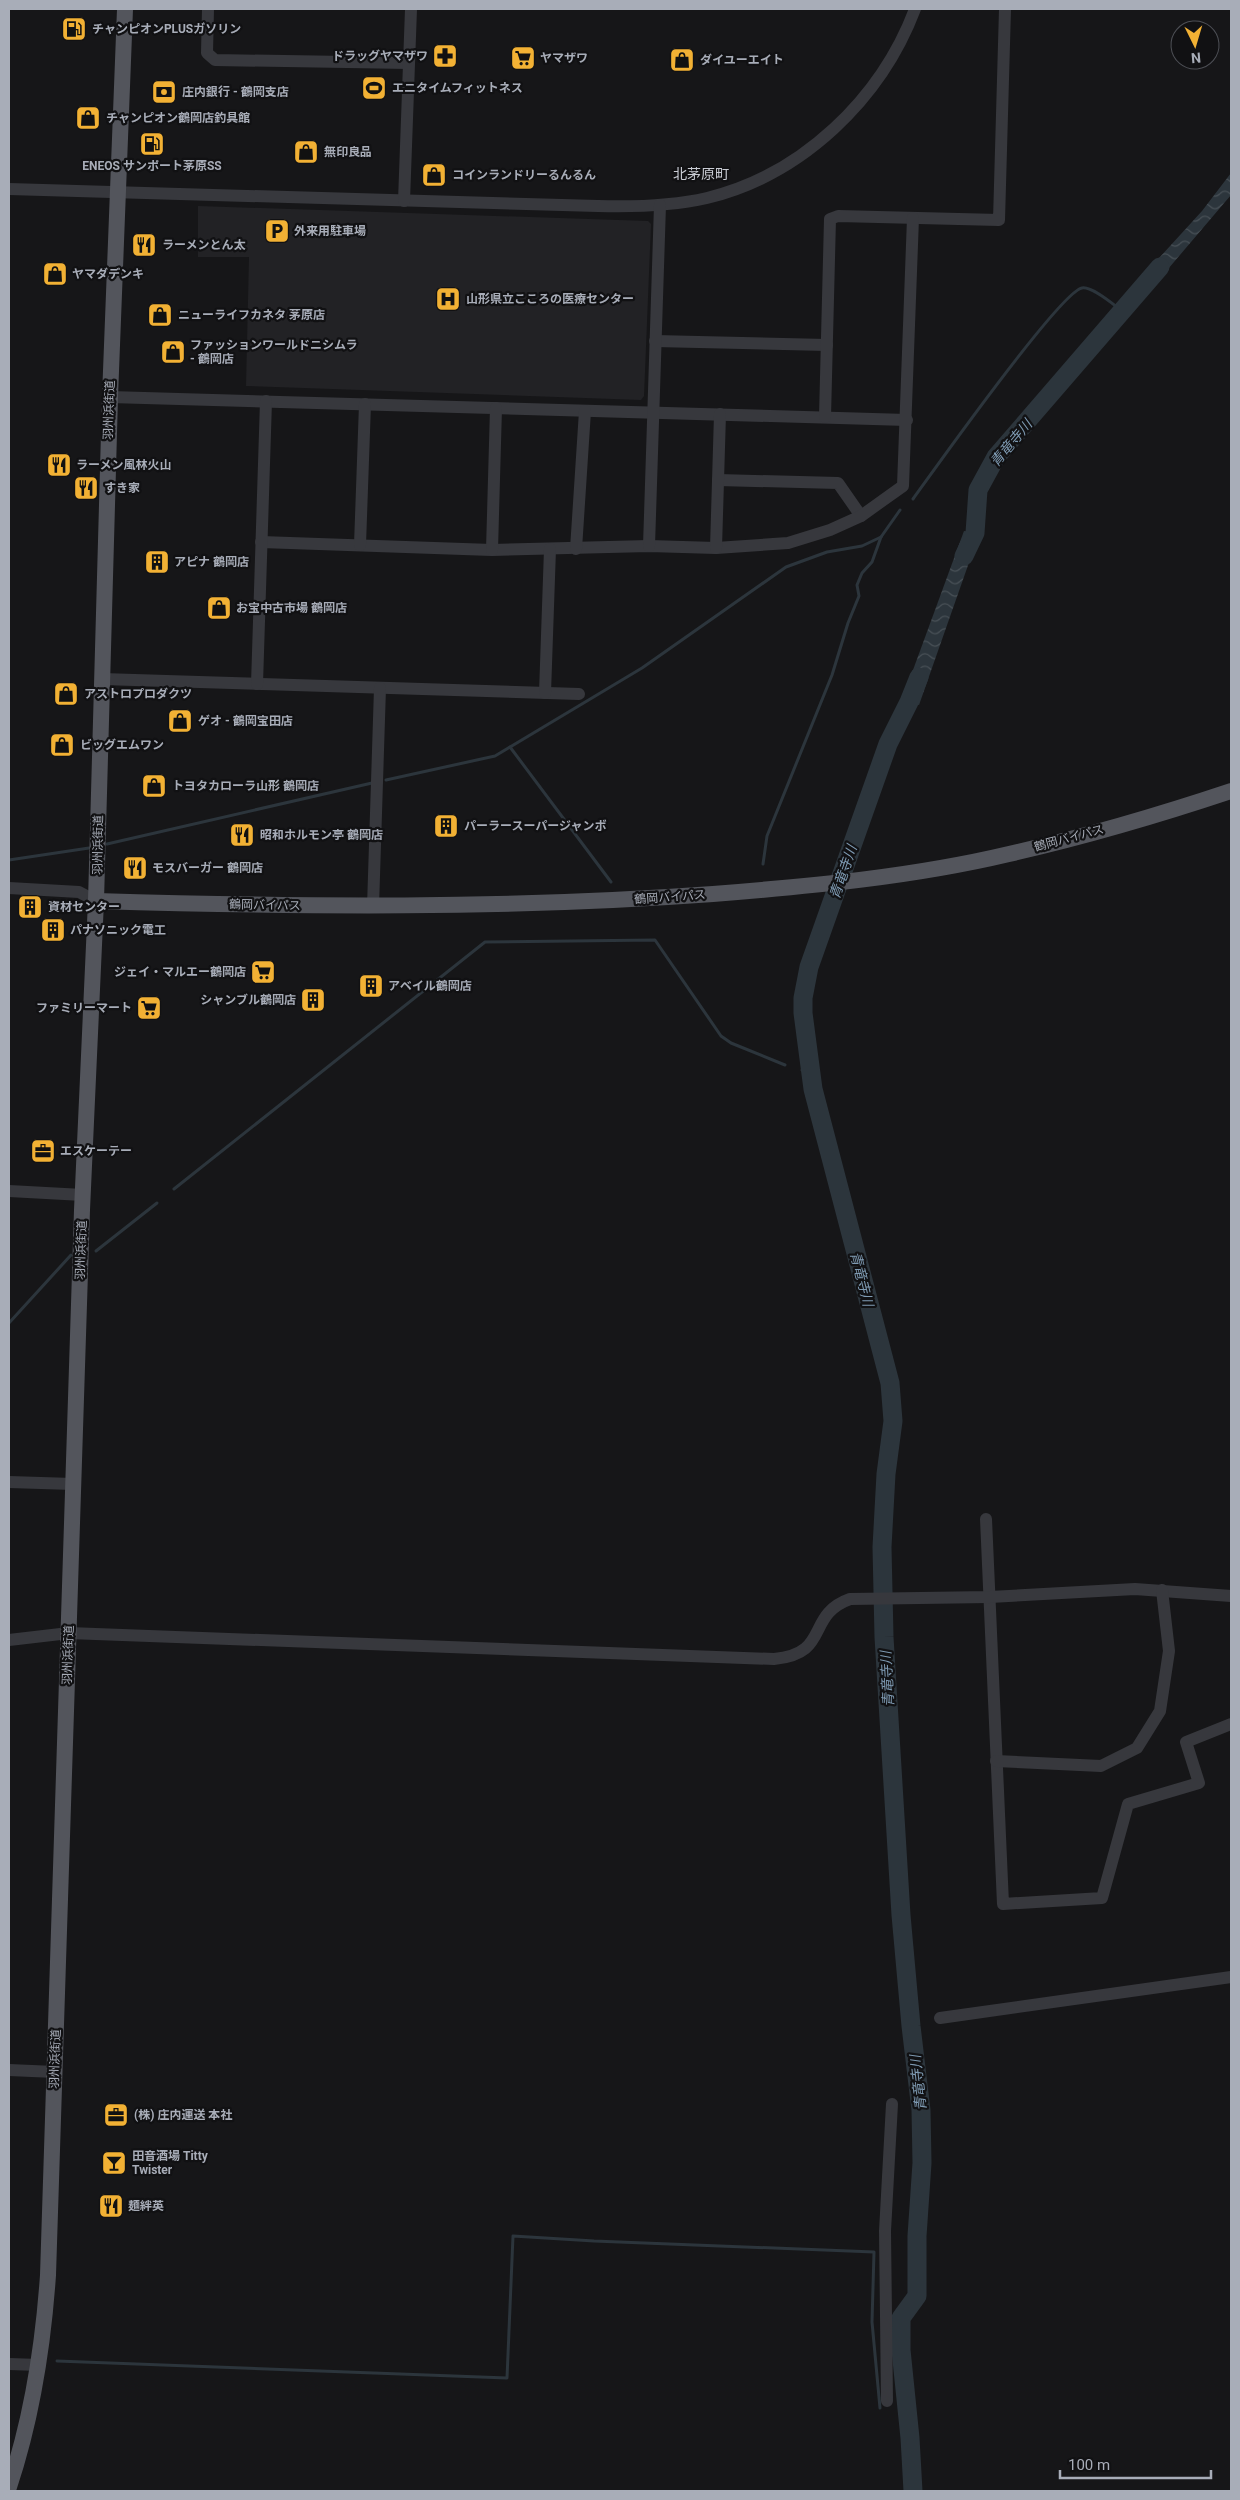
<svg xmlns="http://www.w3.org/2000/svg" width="1240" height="2500" viewBox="0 0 1240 2500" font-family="Roboto,'Noto Sans JP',sans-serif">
<defs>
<pattern id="water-waves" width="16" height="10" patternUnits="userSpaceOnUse" patternTransform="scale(1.25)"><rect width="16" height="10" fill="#2c353c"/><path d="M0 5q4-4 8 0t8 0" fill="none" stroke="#485056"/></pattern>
</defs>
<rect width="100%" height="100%" fill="#161618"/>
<!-- built -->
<polygon fill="#222225" points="198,206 648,221 651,224 644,396 641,400 246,386 249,257 198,257"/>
<!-- water -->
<g fill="url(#water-waves)">
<polygon points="1231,173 1231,195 1151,289 1139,280 1202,211"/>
<path d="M964,531l15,3c-20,57 -40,114 -60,171l-17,-5z"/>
</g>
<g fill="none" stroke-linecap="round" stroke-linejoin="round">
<!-- stream -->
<g stroke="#2c353c" stroke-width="3">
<path d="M913,499c21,-29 147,-207 169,-211 10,-2 32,17 40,23"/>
<polyline points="510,747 611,882"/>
<polyline points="386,780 495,756 642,668 786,567 827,552 862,546 881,537"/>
<polyline points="107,844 372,783"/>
<polyline points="9,860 89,848"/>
<polyline points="763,864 767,836 832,675 848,623 859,596 857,585 862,573 872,562 881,537 900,510"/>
<polyline points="802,1070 811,1074"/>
<polyline points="174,1189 485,942 655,940 721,1036 731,1043 785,1065"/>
<polyline points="96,1251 157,1203"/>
<polyline points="9,1323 71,1255"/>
<polyline points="57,2361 507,2378 513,2236 594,2241 874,2252 872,2322 880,2408"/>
</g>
<!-- river -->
<g stroke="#2c353c" stroke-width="19">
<polyline points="964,556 975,533 978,490 996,457 1160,267"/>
<polyline points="913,2491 910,2438 901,2350 901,2318 917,2296 917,2236 922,2163 921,2110 911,2026 901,1915 884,1637 882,1547 886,1474 893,1421 890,1383 813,1089 803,1013 803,998 809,967 888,744 909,702 919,677"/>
</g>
<!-- minor -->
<g stroke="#37383d" stroke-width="12">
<polyline points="208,9 207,53 215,60 409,63"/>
<path d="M9,189l589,17c36,1 74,0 109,-8 95,-23 174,-99 208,-189"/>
<polyline points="404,201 411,9"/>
<polyline points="655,341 827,345"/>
<polyline points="110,397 907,420"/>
<polyline points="825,417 830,219 838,216 999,220 1005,9"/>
<polyline points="718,480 838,483 861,516"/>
<polyline points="261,542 492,550 649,546 716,548 788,543 830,530 861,516 903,486 913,218"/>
<polyline points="360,545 365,404"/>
<polyline points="649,546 660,205"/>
<polyline points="716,548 720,414"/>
<polyline points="576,549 585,411"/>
<polyline points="492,550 496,408"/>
<polyline points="102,679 579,694"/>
<polyline points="257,684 266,401"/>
<polyline points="545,693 550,549"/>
<polyline points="9,888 79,892 96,901"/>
<polyline points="373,907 380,688"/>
<polyline points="9,1191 83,1195"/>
<polyline points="9,1482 73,1484"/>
<polyline points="986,1519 1003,1904 1102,1898 1128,1804 1199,1783 1186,1742 1231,1724"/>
<path d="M9,1640l60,-7 705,26c57,-5 31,-44 76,-60l140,-2 145,-8 96,7"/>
<polyline points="996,1761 1101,1766 1137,1748 1160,1711 1169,1651 1162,1590"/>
<polyline points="940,2018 1231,1977"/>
<polyline points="9,2070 55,2072"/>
<polyline points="9,2364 39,2365"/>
<polyline points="887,2401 885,2231 892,2104"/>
</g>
<!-- major -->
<g stroke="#53555c" stroke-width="16">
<path d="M96,901c206,6 411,8 617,-7 99,-8 199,-17 296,-40 75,-17 150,-39 222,-63"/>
<path d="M9,2487c23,-69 34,-139 39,-212l34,-1065 14,-309 14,-504 15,-388"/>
</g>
</g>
<!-- icons -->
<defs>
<symbol id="fuel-square" viewBox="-11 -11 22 22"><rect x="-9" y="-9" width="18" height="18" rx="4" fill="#f2b134" stroke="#111113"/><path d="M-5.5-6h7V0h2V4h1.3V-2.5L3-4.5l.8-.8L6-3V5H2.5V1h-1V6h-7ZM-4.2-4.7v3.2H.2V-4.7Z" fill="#111"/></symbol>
<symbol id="pharmacy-square" viewBox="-11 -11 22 22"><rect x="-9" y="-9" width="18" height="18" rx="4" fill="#f2b134" stroke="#111113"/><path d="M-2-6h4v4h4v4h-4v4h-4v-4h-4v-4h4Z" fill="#111"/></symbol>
<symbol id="supermarket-square" viewBox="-11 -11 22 22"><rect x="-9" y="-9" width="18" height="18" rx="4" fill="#f2b134" stroke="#111113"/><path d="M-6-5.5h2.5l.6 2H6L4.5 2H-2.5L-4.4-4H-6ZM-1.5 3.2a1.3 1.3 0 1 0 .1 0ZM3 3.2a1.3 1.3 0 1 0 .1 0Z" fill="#111"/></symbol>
<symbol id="shop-square" viewBox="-11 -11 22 22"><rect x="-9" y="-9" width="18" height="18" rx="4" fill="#f2b134" stroke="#111113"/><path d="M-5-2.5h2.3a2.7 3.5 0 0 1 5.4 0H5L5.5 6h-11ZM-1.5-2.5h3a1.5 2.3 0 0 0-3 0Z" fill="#111"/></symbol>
<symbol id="stadium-square" viewBox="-11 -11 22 22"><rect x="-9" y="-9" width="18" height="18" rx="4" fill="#f2b134" stroke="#111113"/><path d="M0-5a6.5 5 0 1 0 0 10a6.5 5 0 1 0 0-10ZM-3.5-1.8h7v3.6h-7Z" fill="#111"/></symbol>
<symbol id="bank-square" viewBox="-11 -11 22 22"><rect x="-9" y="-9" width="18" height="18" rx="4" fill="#f2b134" stroke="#111113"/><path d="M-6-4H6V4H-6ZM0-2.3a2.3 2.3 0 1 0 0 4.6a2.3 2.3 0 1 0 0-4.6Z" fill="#111"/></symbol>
<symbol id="parking-square" viewBox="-11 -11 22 22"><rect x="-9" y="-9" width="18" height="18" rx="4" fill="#f2b134" stroke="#111113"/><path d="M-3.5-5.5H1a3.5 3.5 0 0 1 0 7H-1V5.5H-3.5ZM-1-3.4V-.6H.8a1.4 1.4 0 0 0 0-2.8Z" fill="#111"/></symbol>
<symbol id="restaurant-square" viewBox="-11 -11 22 22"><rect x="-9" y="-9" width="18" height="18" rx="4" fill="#f2b134" stroke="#111113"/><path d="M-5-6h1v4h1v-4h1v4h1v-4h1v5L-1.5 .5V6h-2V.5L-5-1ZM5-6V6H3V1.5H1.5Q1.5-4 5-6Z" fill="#111"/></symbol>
<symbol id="hospital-square" viewBox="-11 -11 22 22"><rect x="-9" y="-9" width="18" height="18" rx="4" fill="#f2b134" stroke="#111113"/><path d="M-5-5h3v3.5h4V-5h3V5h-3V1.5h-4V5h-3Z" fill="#111"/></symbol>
<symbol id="building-square" viewBox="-11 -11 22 22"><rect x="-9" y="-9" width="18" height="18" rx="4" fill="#f2b134" stroke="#111113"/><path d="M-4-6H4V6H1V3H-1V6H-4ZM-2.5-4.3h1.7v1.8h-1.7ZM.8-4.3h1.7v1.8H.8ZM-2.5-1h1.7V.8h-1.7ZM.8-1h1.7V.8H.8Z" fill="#111"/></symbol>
<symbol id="office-square" viewBox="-11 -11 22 22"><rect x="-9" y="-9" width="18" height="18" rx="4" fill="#f2b134" stroke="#111113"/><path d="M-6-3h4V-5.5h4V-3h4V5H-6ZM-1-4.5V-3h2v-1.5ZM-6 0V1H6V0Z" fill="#111"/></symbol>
<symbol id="bar-square" viewBox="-11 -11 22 22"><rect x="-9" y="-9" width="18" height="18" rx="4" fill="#f2b134" stroke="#111113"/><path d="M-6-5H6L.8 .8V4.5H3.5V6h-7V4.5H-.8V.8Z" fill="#111"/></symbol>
</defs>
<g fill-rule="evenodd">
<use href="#fuel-square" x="60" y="15" width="28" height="28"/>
<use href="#pharmacy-square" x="431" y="42" width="28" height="28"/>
<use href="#supermarket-square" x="509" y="44" width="28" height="28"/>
<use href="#shop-square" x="668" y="46" width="28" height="28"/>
<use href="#stadium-square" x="360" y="74" width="28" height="28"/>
<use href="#bank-square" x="150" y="78" width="28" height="28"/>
<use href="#shop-square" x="74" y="104" width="28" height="28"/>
<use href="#fuel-square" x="138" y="130" width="28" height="28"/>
<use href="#shop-square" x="292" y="138" width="28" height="28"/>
<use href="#shop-square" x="420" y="161" width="28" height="28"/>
<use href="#parking-square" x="263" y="217" width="28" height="28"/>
<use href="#restaurant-square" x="130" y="231" width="28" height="28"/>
<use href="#shop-square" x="41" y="260" width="28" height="28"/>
<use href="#hospital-square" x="434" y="285" width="28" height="28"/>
<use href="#shop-square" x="146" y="301" width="28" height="28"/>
<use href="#shop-square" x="159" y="338" width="28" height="28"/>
<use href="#restaurant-square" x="45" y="451" width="28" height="28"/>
<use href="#restaurant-square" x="72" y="474" width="28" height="28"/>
<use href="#building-square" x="143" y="548" width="28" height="28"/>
<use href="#shop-square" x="205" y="594" width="28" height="28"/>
<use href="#shop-square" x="52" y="680" width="28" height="28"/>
<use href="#shop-square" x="166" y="707" width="28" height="28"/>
<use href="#shop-square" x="48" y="731" width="28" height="28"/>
<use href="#shop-square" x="140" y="772" width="28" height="28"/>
<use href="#building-square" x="432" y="812" width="28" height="28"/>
<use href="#restaurant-square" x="228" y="821" width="28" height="28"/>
<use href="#restaurant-square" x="121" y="854" width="28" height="28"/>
<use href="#building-square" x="16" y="893" width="28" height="28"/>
<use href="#building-square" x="39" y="916" width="28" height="28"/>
<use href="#supermarket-square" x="249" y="958" width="28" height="28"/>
<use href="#building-square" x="357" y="972" width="28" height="28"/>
<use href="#building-square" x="299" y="986" width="28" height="28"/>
<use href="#supermarket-square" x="135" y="994" width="28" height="28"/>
<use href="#office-square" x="29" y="1137" width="28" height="28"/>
<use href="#office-square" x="102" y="2101" width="28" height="28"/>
<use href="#bar-square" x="100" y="2149" width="28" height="28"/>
<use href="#restaurant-square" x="97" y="2192" width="28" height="28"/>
</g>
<g text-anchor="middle" stroke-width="4.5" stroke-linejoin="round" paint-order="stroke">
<!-- poi labels -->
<g font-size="12" font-weight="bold" fill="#a8adb8" stroke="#111113" text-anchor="start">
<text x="92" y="33">チャンピオンPLUSガソリン</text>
<text x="428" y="60" text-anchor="end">ドラッグヤマザワ</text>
<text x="540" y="62">ヤマザワ</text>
<text x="700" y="64">ダイユーエイト</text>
<text x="392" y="92">エニタイムフィットネス</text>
<text x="182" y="96">庄内銀行 - 鶴岡支店</text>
<text x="106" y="122">チャンピオン鶴岡店釣具館</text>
<text x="324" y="156">無印良品</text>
<text x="152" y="170" text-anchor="middle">ENEOS サンポート茅原SS</text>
<text x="452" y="179">コインランドリーるんるん</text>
<text x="294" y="235">外来用駐車場</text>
<text x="162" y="249">ラーメンとん太</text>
<text x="72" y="278">ヤマダデンキ</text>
<text x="466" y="303">山形県立こころの医療センター</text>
<text x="178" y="319">ニューライフカネタ 茅原店</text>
<text x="190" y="349">ファッションワールドニシムラ<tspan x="190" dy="14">- 鶴岡店</tspan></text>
<text x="76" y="469">ラーメン風林火山</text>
<text x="104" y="492">すき家</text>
<text x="174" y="566">アピナ 鶴岡店</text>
<text x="236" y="612">お宝中古市場 鶴岡店</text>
<text x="84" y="698">アストロプロダクツ</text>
<text x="198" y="725">ゲオ - 鶴岡宝田店</text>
<text x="80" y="749">ビッグエムワン</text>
<text x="172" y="790">トヨタカローラ山形 鶴岡店</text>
<text x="464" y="830">パーラースーパージャンボ</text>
<text x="260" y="839">昭和ホルモン亭 鶴岡店</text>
<text x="152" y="872">モスバーガー 鶴岡店</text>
<text x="48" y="911">資材センター</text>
<text x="70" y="934">パナソニック電工</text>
<text x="246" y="976" text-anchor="end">ジェイ・マルエー鶴岡店</text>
<text x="388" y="990">アベイル鶴岡店</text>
<text x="296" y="1004" text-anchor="end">シャンブル鶴岡店</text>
<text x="132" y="1012" text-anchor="end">ファミリーマート</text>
<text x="60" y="1155">エスケーテー</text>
<text x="134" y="2119">(株) 庄内運送 本社</text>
<text x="132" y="2160">田音酒場 Titty<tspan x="132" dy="14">Twister</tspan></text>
<text x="128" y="2210">麺絆英</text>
</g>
<!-- street labels -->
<g font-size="12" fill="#a8adb8" stroke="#111113">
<text transform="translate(109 410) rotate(-88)" y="4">羽州浜街道</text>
<text transform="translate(1069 838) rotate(-15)" y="4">鶴岡バイパス</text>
<text transform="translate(98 845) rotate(-89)" y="4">羽州浜街道</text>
<text transform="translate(670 897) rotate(-4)" y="4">鶴岡バイパス</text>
<text transform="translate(265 905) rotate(1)" y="4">鶴岡バイパス</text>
<text transform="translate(81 1250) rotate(-88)" y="4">羽州浜街道</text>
<text transform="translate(68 1655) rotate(-88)" y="4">羽州浜街道</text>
<text transform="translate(55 2059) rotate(-88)" y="4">羽州浜街道</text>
</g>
<!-- neighbourhood labels -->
<g font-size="14" fill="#c9ccd4" stroke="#111113">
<text x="701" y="179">北茅原町</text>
</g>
<!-- water labels -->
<g font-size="14" font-style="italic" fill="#7f9bb3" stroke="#111113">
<text transform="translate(1011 443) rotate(-50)" y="5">青竜寺川</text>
<text transform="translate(843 872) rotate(-71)" y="5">青竜寺川</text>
<text transform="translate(862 1279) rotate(76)" y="5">青竜寺川</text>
<text transform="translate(887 1679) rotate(-93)" y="5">青竜寺川</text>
<text transform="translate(918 2083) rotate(-96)" y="5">青竜寺川</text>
</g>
</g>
<!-- border -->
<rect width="1240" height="2500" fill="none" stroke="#a8adb8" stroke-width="20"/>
<!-- north arrow -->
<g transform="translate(1195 45) rotate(175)"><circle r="24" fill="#111113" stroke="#4d4f55"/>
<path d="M0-4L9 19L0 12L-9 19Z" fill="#f2b134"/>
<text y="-8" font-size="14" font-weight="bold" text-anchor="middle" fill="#a8adb8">N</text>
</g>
<!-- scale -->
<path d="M1060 2470v8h151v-8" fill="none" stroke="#a8adb8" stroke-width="2.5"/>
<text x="1068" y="2470" font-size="15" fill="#a8adb8" stroke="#111113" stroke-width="4" paint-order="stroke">100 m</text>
</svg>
